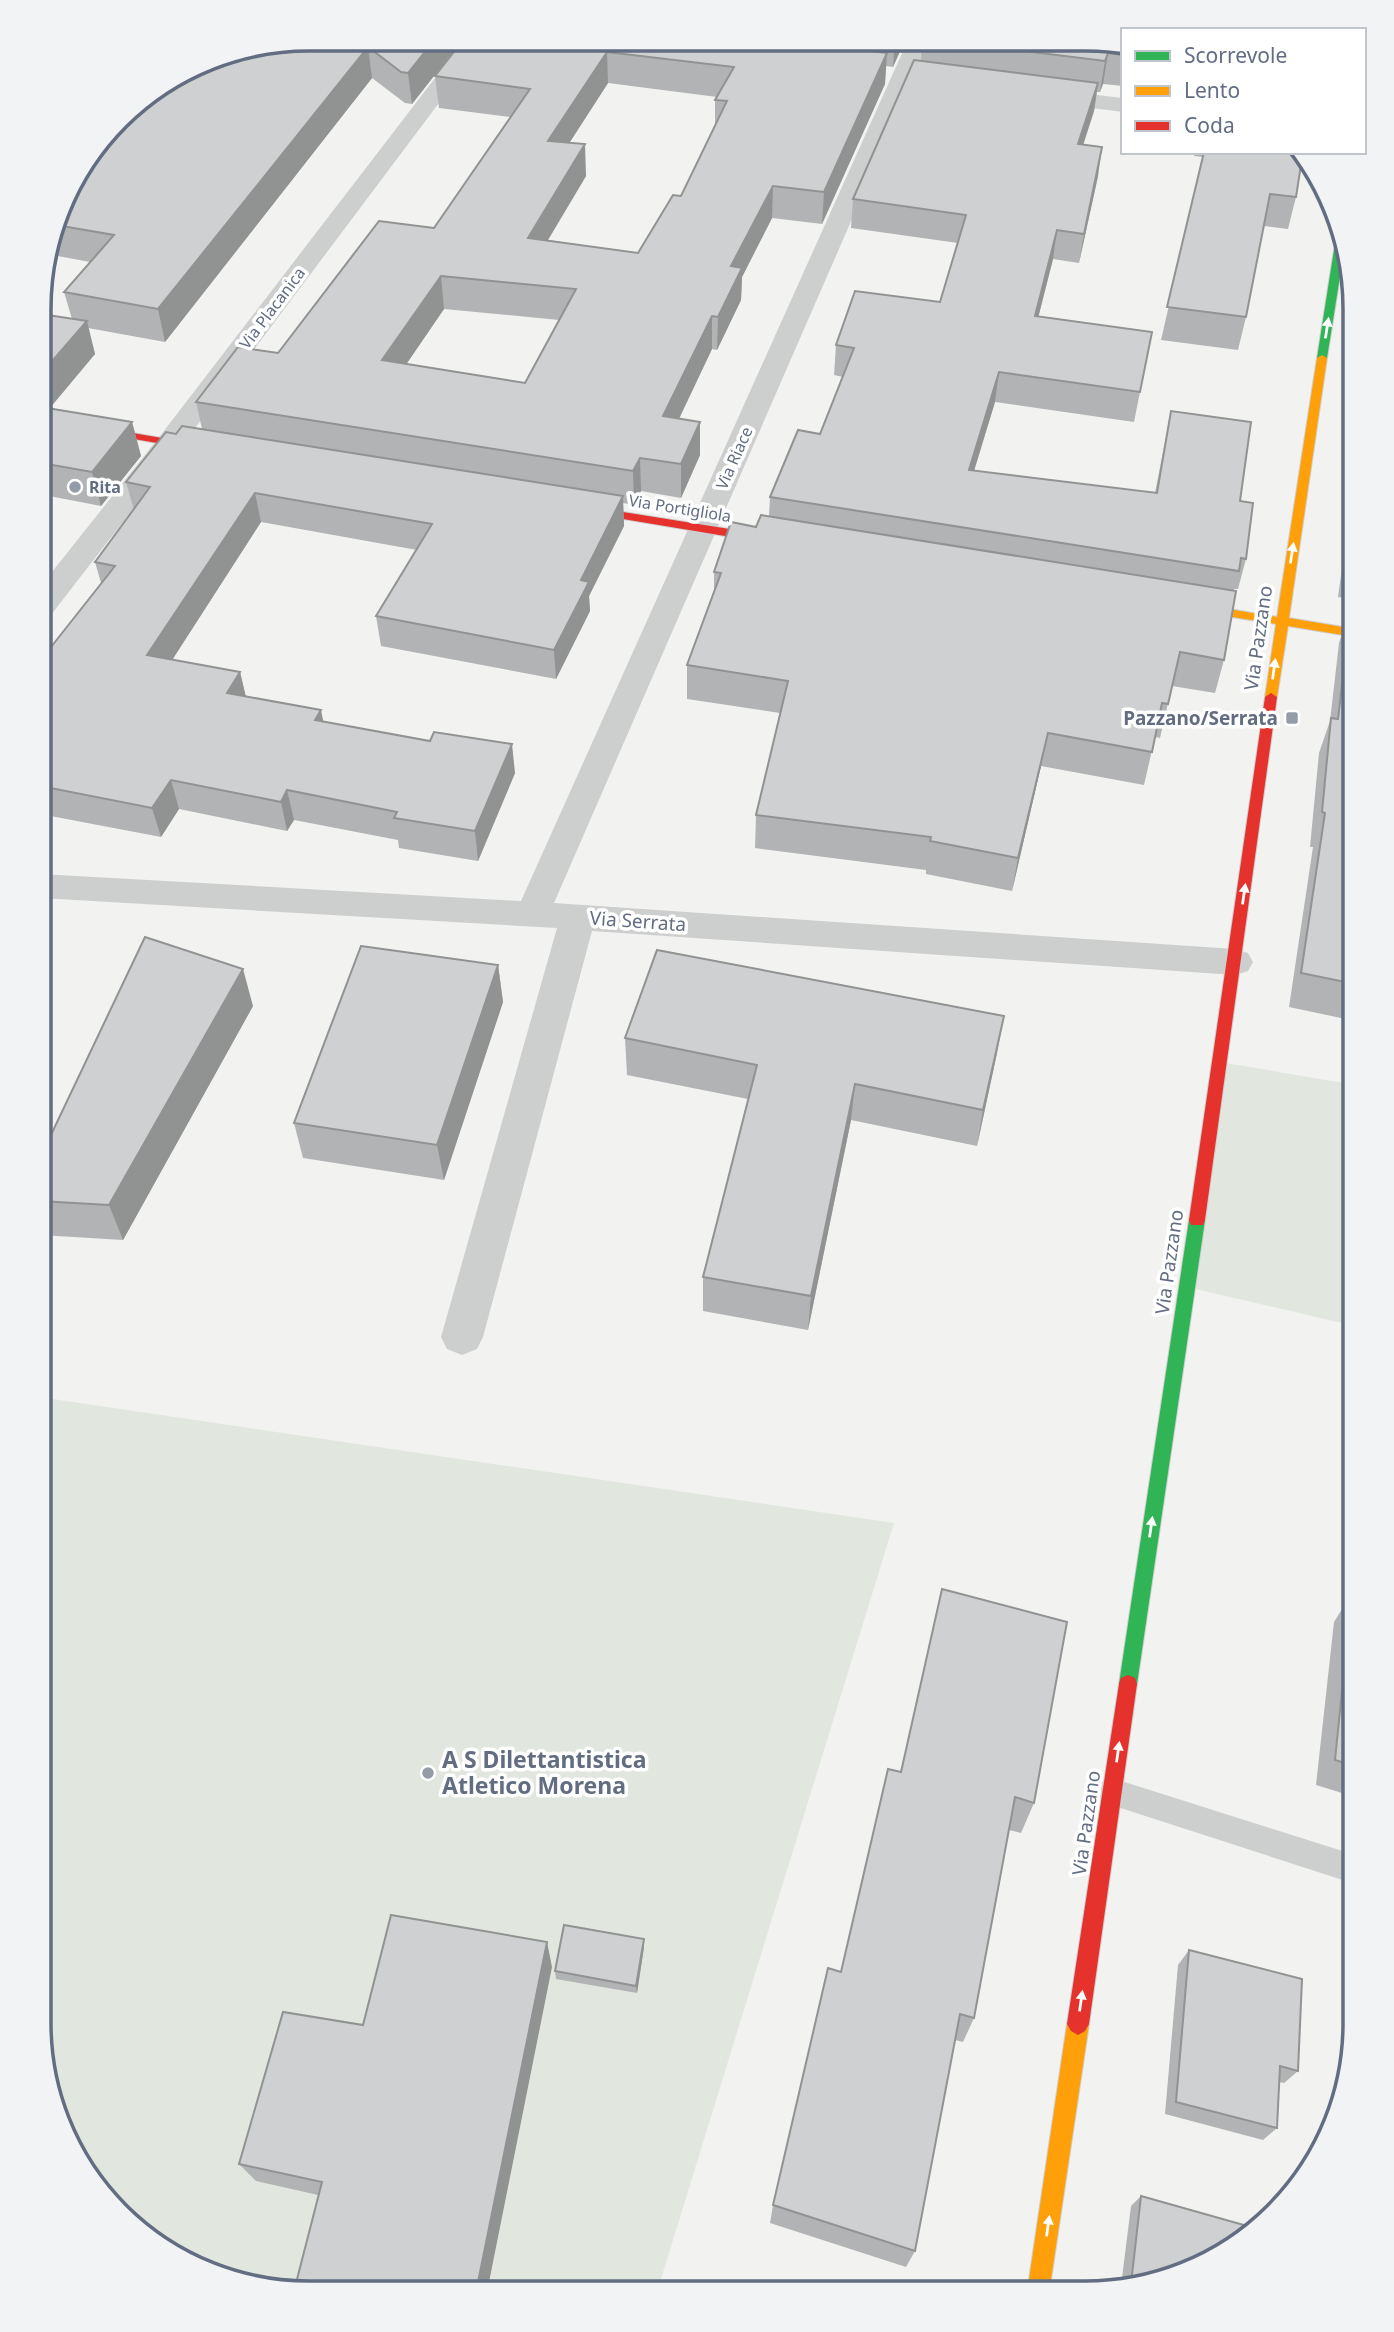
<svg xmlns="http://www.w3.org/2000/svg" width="1394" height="2332" viewBox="0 0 1394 2332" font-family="'Noto Sans',sans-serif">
<rect width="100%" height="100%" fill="#f2f3f1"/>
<!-- green -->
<g fill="#e1e6df">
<polygon points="1220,1062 1355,1085 1355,1326 1187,1287"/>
<polygon points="39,1397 894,1523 657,2292 274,2291 206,2273 145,2238 95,2188 59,2126 39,2023"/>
</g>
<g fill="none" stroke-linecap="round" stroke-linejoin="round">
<defs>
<g id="fast">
<polygon points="1341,234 1344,251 1327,358 1322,361 1317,358 1336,237"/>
<polygon points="1197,1213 1203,1215 1205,1220 1137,1684 1135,1690 1128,1693 1121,1690 1119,1684 1189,1220 1191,1215"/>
</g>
<g id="slow">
<polygon points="1322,355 1327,358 1289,618 1355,629 1355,637 1288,626 1277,697 1271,701 1265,697 1276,624 1181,609 1175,605 1181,601 1277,617 1317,358"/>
<polygon points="1078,2013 1085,2017 1089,2024 1049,2293 1027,2293 1067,2024 1071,2017"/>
</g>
<g id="jam">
<polygon points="86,425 209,446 215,449 209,452 82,430 80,428"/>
<polygon points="573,504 779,537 785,541 779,545 569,510 567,508"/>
<polygon points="1271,693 1277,697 1205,1220 1203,1225 1191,1225 1189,1220 1265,697"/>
<polygon points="1128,1675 1135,1678 1137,1684 1089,2024 1085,2031 1078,2035 1071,2031 1067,2024 1119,1684 1121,1678"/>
</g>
</defs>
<!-- fast casing -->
<use href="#fast" stroke="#ced0d0" stroke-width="2"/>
<!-- slow casing -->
<use href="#slow" stroke="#ced0d0" stroke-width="2"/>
<!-- jam casing -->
<use href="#jam" stroke="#ced0d0" stroke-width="2"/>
<!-- lane -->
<polygon fill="#cdcece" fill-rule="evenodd" points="1112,1778 1355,1855 1355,1884 1102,1802 1098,1792 1102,1782"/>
<!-- street -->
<g fill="#cdcece" fill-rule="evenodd">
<polygon points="465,39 487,39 180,448 51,615 40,617 40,587 160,436"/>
<polygon points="908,40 930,40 554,903 1235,949 1248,953 1253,962 1248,971 1235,975 592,931 483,1337 477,1349 462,1355 447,1349 441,1337 557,928 40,898 40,874 521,901"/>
<polygon points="1045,89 1123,98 1123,112 1037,101 1034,96 1037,91"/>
</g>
<!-- fast -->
<use href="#fast" fill="#30b455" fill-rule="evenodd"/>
<!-- slow -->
<use href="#slow" fill="#ff9f0a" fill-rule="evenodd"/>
<!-- jam -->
<use href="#jam" fill="#e5322d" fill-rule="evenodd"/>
</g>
<!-- wall -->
<g fill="#b2b3b4" fill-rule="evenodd">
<polygon points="309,38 463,39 412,104 405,103 372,78 165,342 88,328 95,354 50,408 132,422 141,456 101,506 44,495 40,499 41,314 72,319 64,292 90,262 47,254 67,189"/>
<path d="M464,39l441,1 -12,27 -7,-1 -1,18 -63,140 -50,-6 -30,59 -1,23 -24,50 -5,-1 -33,70 21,36 -19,43 -40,-7 -7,14 -11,-2 1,23 -35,70 1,15 -34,68 -175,-33 -5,-30 41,-66 -156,-28 -89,138 68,12 6,25 77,25 192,51 -37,88 -79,-13 -1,-8 -104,-20 -7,11 -108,-22 -18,28 -121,-23v-153l61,-78 -6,-21 39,-52 -8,-28 50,-48 26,-5 -6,-27 82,-49 156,-125 77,-111 -72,-9 -4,-32zM608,83l109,14 -2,3v26l-34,70 -43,57 -90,-13 38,-64 -17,-33zM444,309l115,11 -34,63 -119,-19z"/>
<polygon points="922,40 1123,41 1123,86 1103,84 1100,92 1097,92 1094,111 1083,145 1098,176 1079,263 1053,259 1038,317 1152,332 1134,422 995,402 974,471 1155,493 1171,411 1240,501 1246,559 1238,589 1234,589 1234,591 1224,660 1215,693 1172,686 1160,738 1155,737 1144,785 1041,766 1012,891 926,874 926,870 755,848 756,815 780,713 687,699 687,665 714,592 714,572 756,527 769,516 770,497 820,434 843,377 834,375 836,345 940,302 958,243 851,228 853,199 921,61"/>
<polygon points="1195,152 1303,152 1296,197 1288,229 1264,226 1246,317 1238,350 1161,340 1203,157 1194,156"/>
<polygon points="1355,476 1355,1021 1289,1007 1313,847 1310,847 1319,753 1330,721 1339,643 1347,619 1342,618 1345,598 1338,597"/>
<polygon points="498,965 503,1002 444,1180 303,1158 294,1123"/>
<polygon points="253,1006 123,1240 40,1235 40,1158"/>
<polygon points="625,1038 997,1053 977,1146 851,1120 808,1330 703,1311 703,1277 748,1099 627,1075"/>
<polygon points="1352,1593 1355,1594 1355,1797 1316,1785 1334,1622"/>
<polygon points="934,1625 1034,1803 1021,1833 1009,1830 974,2018 963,2042 955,2040 915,2251 906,2267 770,2223 773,2205 841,1972 901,1772"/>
<polygon points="644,1939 644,1947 637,1993 556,1979 555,1971"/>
<polygon points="1189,1950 1298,2071 1284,2083 1279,2082 1277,2128 1263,2140 1165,2114 1178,1965"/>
<polygon points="552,1967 318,2195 256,2181 239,2164 363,2025"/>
<polygon points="1141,2196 1188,2273 1121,2286 1131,2206"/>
</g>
<!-- shaded-wall -->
<g fill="#919292">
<polygon points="435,39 463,39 412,104 408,73"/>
<polygon points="895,40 905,40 893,67"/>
<polygon points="368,47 372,78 165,342 158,309"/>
<polygon points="607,52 608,83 550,173 548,141"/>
<polygon points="887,53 885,84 822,224 824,192"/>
<polygon points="1108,53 1103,84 1100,92 1105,61"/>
<polygon points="1098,83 1094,111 1074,173 1078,144"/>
<polygon points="585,144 586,176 530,270 528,238"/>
<polygon points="1102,147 1098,176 1079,263 1084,234"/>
<polygon points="773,186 772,218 742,277 741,300 717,350 718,317 731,266"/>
<polygon points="1057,230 1053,259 1031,346 1035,316"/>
<polygon points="441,276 444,309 386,394 382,360"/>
<polygon points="712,316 712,349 664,450 663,416"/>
<polygon points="87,321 95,354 48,410 41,386 41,374"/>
<polygon points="999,372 995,402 965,500 969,470"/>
<polygon points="132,422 141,456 101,506 92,472"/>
<polygon points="700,422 700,455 681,498 681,464"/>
<polygon points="640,458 641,491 634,505 633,471"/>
<polygon points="40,483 44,495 40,499"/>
<polygon points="255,493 261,522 156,685 147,655"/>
<polygon points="623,496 624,526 589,596 590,611 556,679 554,650 581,580"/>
<polygon points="240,672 247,702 227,693"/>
<polygon points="321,710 327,740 315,720"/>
<polygon points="1048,733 1041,766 1012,891 1018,858"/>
<polygon points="512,744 515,773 478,861 475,831"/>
<polygon points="171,780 179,809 161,837 152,808"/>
<polygon points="287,790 294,820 287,831 281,802"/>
<polygon points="498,965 503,1002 444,1180 437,1145"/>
<polygon points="243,969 253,1006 123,1240 109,1205"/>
<polygon points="1004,1016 997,1053 977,1146 983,1110"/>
<polygon points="855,1084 851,1120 808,1330 811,1296"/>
<polygon points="644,1939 644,1947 637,1993 636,1986"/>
<polygon points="547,1942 552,1967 487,2292 476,2292"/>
</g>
<!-- building -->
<g fill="#cfd0d1" stroke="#919292" stroke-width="2" fill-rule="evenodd">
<polygon points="309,38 435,39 408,73 401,72 368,47 158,309 64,292 114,235 56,225 67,189 130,106 206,59"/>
<path d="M464,39l317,1 106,13 -63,139 -51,-6 -42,80 11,2 -24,49 -6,-1 -49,100 37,6 -19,42 -41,-6 -7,13 -437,-69 42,-55 40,6 101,-132 55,7 96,-139 -95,-13zM607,52l127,15 -19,33 12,1 -46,95 -8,-1 -35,58 -110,-15 57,-94 -37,-3zM441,276l135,13 -51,94 -143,-23z"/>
<polygon points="935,40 1120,41 1123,41 1123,55 1108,53 1105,61"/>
<polygon points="914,60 1098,83 1078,144 1102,147 1084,234 1057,230 1035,316 1152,332 1140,392 999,372 969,470 1157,493 1171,411 1251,422 1240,501 1253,503 1246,559 1241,558 1239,571 770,497 798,430 820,434 854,348 836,345 855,291 940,302 966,215 853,199"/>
<polygon points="1204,152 1303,152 1296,197 1270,194 1246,317 1167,307"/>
<polygon points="41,314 87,321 41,374"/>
<polygon points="41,407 132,422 92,472 41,463"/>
<polygon points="182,426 623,496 581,580 589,582 554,650 376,616 432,524 255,493 147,655 240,672 227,693 321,710 315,720 430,741 434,732 512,744 475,831 394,818 397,812 287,790 281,802 171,780 152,808 40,786 40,661 115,566 95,562 150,487 126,482 166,432 176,434"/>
<polygon points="761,515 1236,591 1224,660 1180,652 1168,704 1162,703 1152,752 1048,733 1018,858 930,841 931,837 756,815 788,681 687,665 721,573 714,572 731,522 756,527"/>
<polygon points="1355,517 1355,563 1349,562"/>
<polygon points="1355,567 1355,584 1354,583"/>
<polygon points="1351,608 1355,609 1355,984 1301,973 1325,813 1322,812 1331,718 1338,719"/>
<polygon points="145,937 243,969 109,1205 40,1201 40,1158"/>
<polygon points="361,946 498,965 437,1145 294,1123"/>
<polygon points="657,950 1004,1016 983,1110 855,1084 811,1296 703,1277 757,1065 625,1038"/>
<polygon points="942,1589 1067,1622 1034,1803 1015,1797 974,2018 960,2014 915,2251 773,2205 828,1968 841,1972 888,1769 901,1772"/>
<polygon points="1352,1593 1355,1594 1355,1766 1335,1760"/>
<polygon points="391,1915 547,1942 476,2292 294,2291 322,2182 239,2164 283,2012 363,2025"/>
<polygon points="564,1925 644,1939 636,1986 555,1971"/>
<polygon points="1189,1950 1302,1979 1298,2071 1280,2066 1277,2128 1176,2102"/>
<polygon points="1141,2196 1258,2229 1249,2238 1188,2273 1131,2284"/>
</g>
<!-- one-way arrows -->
<defs><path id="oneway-solid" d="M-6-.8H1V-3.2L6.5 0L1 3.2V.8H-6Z" transform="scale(1.75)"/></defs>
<g fill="#fff">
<use href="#oneway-solid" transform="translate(1327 328) rotate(-81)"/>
<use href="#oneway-solid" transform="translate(1292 553) rotate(-81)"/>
<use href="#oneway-solid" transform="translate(1274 669) rotate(-82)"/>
<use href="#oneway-solid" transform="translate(1244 894) rotate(-82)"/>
<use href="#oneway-solid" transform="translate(1151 1527) rotate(-82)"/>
<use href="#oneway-solid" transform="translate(1118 1752) rotate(-82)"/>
<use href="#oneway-solid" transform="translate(1081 2001) rotate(-82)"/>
<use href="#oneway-solid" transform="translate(1048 2226) rotate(-82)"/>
</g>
<!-- markers -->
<g fill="#949ca9" stroke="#fff" stroke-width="2.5">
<circle cx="75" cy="487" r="7"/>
<rect x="1285" y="711" width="14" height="14" rx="3.5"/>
<circle cx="428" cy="1773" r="7"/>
</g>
<g text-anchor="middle" stroke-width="7" stroke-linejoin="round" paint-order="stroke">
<!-- far-street labels -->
<g font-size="16" fill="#626d82" stroke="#fff">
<text transform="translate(272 308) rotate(-53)" y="6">Via Placanica</text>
<text transform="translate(734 458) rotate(-66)" y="6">Via Riace</text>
<text transform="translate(680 508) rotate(9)" y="6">Via Portigliola</text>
</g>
<!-- far-poi labels -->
<g font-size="16" font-weight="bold" fill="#626d82" stroke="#fff" text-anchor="start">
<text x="89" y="493">Rita</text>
</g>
<!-- street labels -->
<g font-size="19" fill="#626d82" stroke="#fff">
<text transform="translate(1258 638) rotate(-82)" y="7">Via Pazzano</text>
<text transform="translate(638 921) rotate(4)" y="7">Via Serrata</text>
<text transform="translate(1169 1262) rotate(-82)" y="7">Via Pazzano</text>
<text transform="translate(1086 1823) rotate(-82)" y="7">Via Pazzano</text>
</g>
<!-- poi labels -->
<g font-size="19" font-weight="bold" fill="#626d82" stroke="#fff" text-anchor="end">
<text x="1278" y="725">Pazzano/Serrata</text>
</g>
<!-- near-poi labels -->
<g font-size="23" font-weight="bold" fill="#626d82" stroke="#fff" text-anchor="start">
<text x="442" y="1768">A S Dilettantistica<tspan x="442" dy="26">Atletico Morena</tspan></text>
</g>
</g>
<!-- crop -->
<path d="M0 0H1394V2332H0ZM309 51H1085A258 258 0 0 1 1343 309V2023A258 258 0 0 1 1085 2281H309A258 258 0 0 1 51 2023V309A258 258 0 0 1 309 51Z" fill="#f2f3f5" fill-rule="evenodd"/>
<path fill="none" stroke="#626d82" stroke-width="3.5" d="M309 51H1085A258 258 0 0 1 1343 309V2023A258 258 0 0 1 1085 2281H309A258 258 0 0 1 51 2023V309A258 258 0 0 1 309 51Z"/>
<!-- legend -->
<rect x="1121" y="28" width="245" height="126" fill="#ffffff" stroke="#c0c5cd" stroke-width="2"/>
<rect x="1135" y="51" width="35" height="10" fill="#30b455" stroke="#c0c5cd" stroke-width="2"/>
<text x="1184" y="63" font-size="21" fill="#626d82">Scorrevole</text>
<rect x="1135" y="86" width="35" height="10" fill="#ff9f0a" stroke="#c0c5cd" stroke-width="2"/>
<text x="1184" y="98" font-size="21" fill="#626d82">Lento</text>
<rect x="1135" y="121" width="35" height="10" fill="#e5322d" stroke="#c0c5cd" stroke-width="2"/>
<text x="1184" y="133" font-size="21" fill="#626d82">Coda</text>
</svg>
